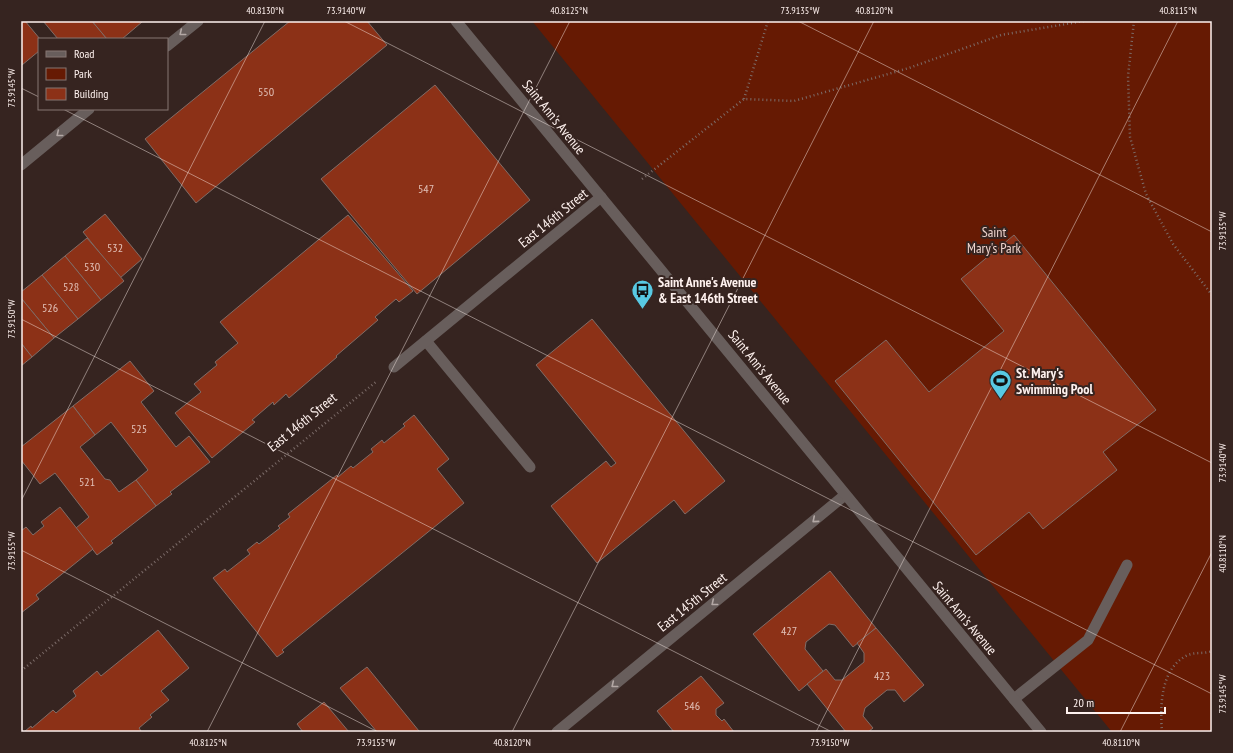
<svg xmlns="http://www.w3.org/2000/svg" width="1233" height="753" viewBox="0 0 1233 753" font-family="'PT Sans Narrow',sans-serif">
<rect width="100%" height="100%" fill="#362420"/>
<!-- green -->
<polygon fill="#661a03" points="532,21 1212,21 1212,732 1112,732"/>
<!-- building -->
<g fill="#8c3117" stroke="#816c66">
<polygon points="21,21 25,21 40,39 39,51 22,65"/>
<polygon points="43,21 92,21 107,39 58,39"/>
<polygon points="92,21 141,21 142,22 122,39 107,39"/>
<polygon points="290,21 367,21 387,45 196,203 145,139"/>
<polygon points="435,85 530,200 417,294 321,179"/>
<polygon points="105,214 142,259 120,278 83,232"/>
<polygon points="348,215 413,291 399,302 396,299 375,317 378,320 336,356 337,357 289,398 286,394 274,405 273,402 252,420 255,422 212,458 175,413 201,392 194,384 217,365 215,362 238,343 220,322"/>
<polygon points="1014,235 1156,410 1103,452 1117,470 1043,529 1029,512 976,555 835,381 886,340 929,392 994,339 1004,331 961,279"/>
<polygon points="87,238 124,281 101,300 65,256"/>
<polygon points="65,256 101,300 78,319 42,275"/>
<polygon points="42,275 78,319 54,338 21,298 21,292"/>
<polygon points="21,298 54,338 32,357 21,343"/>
<polygon points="592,319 725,481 685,514 674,500 597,563 551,506 606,461 611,467 616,463 536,365"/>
<polygon points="21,343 32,357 21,366"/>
<polygon points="130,361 154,391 141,402 176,447 189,436 210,462 170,492 172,494 156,506 136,480 148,470 111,422 95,435 73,406"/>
<polygon points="73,406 95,435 80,447 105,479 110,480 119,492 136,480 156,506 111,541 113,543 97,555 76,528 89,517 55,473 40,484 21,460 21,447"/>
<polygon points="414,415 449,459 437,469 464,503 282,650 284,652 277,657 213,578 225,569 227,572 250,554 247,550 257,542 259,544 280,528 278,526 290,517 288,514 337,475 338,477 351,466 353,468 373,452 371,449 382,440 384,443 405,426 403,424"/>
<polygon points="60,507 93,549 36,595 39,599 21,613 21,531 26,527 33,535 44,526 41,522"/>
<polygon points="830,571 876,628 853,647 835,625 829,624 806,642 805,649 823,671 799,691 753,634"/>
<polygon points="876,628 924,685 904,702 895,690 887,690 865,708 863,716 873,728 868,732 846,732 807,684 826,669 835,680 842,680 864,662 864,653 857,643"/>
<polygon points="158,630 189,668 161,691 169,700 150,715 152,717 139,728 141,731 140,732 24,732 31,726 32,728 53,710 56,713 76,696 73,691 97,671 101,676"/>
<polygon points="367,667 419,731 418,732 377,732 340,688"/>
<polygon points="701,676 724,703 716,709 716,715 722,721 724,719 734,732 674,732 657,711"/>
<polygon points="324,702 349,732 303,732 297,724"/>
</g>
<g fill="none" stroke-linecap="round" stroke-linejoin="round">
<!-- path -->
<g stroke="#7c6c69" stroke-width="2.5" stroke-dasharray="1 3" stroke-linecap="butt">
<polyline points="1134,21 1128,76 1130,137 1146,194 1173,244 1212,295"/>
<polyline points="744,99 768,21"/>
<polyline points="642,179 744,99 794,101 909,68 1001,35 1084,21"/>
<polyline points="21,671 377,381"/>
<path d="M1162,732c-2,-26 -2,-64 26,-77 7,-3 16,-1 24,-4"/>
</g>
<!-- service -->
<g stroke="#685e5c" stroke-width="11">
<polyline points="426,341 530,467"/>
<polyline points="1014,699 1088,640 1127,565"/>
</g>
<!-- minor -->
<g stroke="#685e5c" stroke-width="11">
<polyline points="167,46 198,21"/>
<polyline points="21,165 89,109"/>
<polyline points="394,367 601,197"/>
<polyline points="557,732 845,495"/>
</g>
<!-- tertiary -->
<polyline stroke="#685e5c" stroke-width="11" points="456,21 1041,732"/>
</g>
<!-- one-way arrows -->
<defs><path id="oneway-chevron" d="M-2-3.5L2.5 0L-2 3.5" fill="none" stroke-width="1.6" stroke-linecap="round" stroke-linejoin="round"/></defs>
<g stroke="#b3a8a5">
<use href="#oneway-chevron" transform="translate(182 33) rotate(141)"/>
<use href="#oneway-chevron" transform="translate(59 134) rotate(141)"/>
<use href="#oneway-chevron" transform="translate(815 520) rotate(140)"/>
<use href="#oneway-chevron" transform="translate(714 603) rotate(141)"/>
<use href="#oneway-chevron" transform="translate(614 685) rotate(141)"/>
</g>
<!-- ticks -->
<path fill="none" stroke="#fef1ee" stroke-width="1" stroke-opacity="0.45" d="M344,21l868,442M798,21l414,211M21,88l18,9M63,109l1149,585M21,319l811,413M21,501l244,-480M21,550l357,182M207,732l363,-711M512,732l362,-711M816,732l362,-711M1120,732l92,-180"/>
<!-- icons -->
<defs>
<symbol id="bus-pin" viewBox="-11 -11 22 30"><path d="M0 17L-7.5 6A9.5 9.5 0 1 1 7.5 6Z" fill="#58c9e3" stroke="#362420"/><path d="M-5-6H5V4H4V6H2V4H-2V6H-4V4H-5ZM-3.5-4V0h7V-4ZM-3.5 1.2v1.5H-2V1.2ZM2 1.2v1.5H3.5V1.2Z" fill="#111"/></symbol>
<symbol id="stadium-pin" viewBox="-11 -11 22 30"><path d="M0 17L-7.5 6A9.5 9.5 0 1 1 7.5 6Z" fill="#58c9e3" stroke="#362420"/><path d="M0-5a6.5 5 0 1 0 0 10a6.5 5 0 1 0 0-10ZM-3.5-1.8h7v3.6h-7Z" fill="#111"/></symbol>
</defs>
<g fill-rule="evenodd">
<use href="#bus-pin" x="630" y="278" width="25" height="34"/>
<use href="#stadium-pin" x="988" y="368" width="25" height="34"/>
</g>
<g text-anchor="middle" stroke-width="4" stroke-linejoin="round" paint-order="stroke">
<!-- number labels -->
<g font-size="12" fill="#e2c1b8">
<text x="266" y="96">550</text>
<text x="426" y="193">547</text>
<text x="115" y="252">532</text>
<text x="92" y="271">530</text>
<text x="71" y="291">528</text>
<text x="50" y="312">526</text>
<text x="139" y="433">525</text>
<text x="87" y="486">521</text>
<text x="789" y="635">427</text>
<text x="882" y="680">423</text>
<text x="692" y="710">546</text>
</g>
<!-- street labels -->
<g font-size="14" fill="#fef1ee" stroke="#362420">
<text transform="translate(554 117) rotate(51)" y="5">Saint Ann's Avenue</text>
<text transform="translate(553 218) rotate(-39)" y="5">East 146th Street</text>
<text transform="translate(760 367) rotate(51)" y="5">Saint Ann's Avenue</text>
<text transform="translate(302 422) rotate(-39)" y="5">East 146th Street</text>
<text transform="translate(692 602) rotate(-39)" y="5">East 145th Street</text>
<text transform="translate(965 618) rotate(50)" y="5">Saint Ann's Avenue</text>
</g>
<!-- park labels -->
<g font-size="14" fill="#efd4cd" stroke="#362420">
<text x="994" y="237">Saint<tspan x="994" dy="16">Mary's Park</tspan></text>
</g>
<!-- poi labels -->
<g font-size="14" font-weight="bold" fill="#fef1ee" stroke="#362420" text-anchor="start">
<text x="658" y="287">Saint Anne's Avenue<tspan x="658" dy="16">&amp; East 146th Street</tspan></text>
<text x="1016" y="378">St. Mary's<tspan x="1016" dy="16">Swimming Pool</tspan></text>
</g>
</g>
<!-- border -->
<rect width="1233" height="753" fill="none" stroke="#362420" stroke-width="44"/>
<!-- legend -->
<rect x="38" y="38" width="130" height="72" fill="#362420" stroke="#867672"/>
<rect x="46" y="51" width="20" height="6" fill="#685e5c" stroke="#867672"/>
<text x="74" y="58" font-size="12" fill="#fef1ee">Road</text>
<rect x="46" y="68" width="20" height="12" fill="#661a03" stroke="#867672"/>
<text x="74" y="78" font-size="12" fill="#fef1ee">Park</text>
<rect x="46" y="88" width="20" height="12" fill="#8c3117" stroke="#867672"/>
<text x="74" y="98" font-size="12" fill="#fef1ee">Building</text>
<!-- scale -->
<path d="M1067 707v6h98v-6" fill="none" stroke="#fef1ee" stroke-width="2"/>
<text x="1073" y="707" font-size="12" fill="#fef1ee" stroke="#362420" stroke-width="3" paint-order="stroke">20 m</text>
<rect x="22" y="22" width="1189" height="709" fill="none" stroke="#fef1ee" stroke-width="1.5"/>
<g font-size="10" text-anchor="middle" fill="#fef1ee">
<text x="265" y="14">40.8130°N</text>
<text x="346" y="14">73.9140°W</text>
<text x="569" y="14">40.8125°N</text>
<text x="800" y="14">73.9135°W</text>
<text x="874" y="14">40.8120°N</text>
<text x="1178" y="14">40.8115°N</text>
<text transform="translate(11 88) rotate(-90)" y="4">73.9145°W</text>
<text transform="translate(1222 231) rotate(-90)" y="4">73.9135°W</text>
<text transform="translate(11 319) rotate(-90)" y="4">73.9150°W</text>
<text transform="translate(1222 463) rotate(-90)" y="4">73.9140°W</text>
<text transform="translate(11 551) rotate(-90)" y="4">73.9155°W</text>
<text transform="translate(1222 554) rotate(-90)" y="4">40.8110°N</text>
<text transform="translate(1222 694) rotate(-90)" y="4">73.9145°W</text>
<text x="208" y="746">40.8125°N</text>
<text x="376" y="746">73.9155°W</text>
<text x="512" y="746">40.8120°N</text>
<text x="830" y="746">73.9150°W</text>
<text x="1121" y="746">40.8110°N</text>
</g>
</svg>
